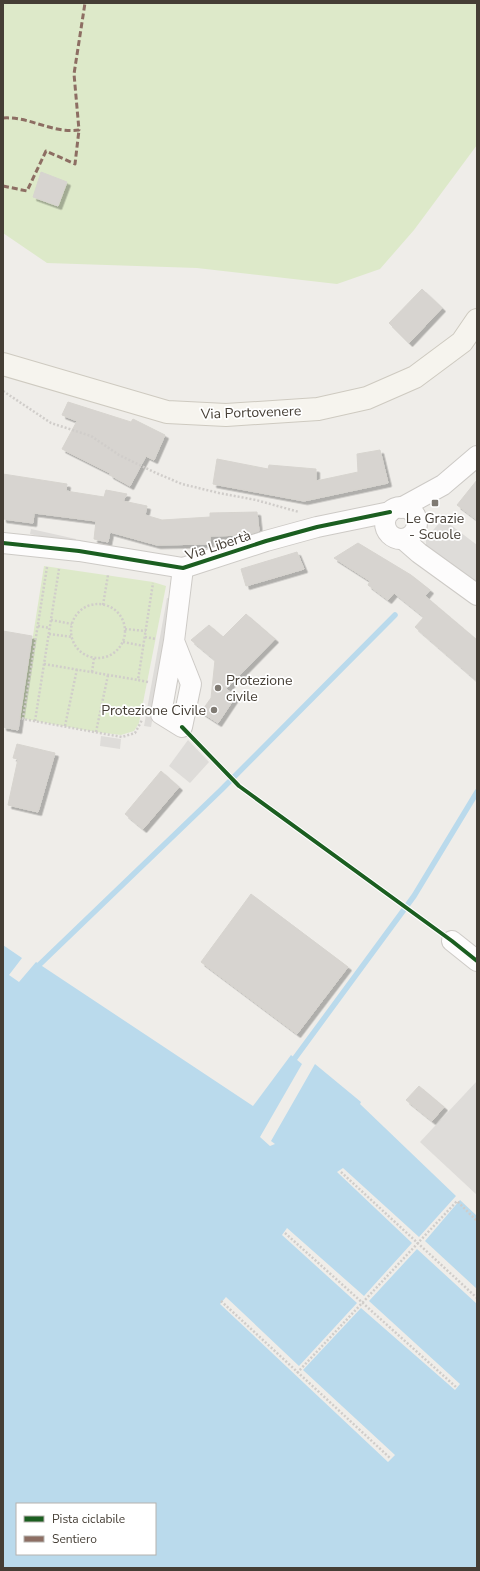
<svg xmlns="http://www.w3.org/2000/svg" width="480" height="1571" viewBox="0 0 480 1571" font-family="'Nunito Sans',sans-serif">
<defs>
<filter id="shadow"><feDropShadow dx="3.5" dy="3.5" stdDeviation="0" flood-color="#0004"/></filter>
</defs>
<rect width="100%" height="100%" fill="#efede9"/>
<!-- green -->
<g fill="#dde9c9">
<polygon points="3,3 477,3 477,145 414,230 380,269 337,284 197,268 47,263 3,233"/>
<polygon points="44,566 153,582 166,586 139,723 134,731 121,735 96,732 20,718"/>
</g>
<!-- parking -->
<g fill="#dedcd9">
<polygon points="443,519 477,545 477,585 426,546 426,538"/>
<polygon points="31,529 76,539 75,544 30,534"/>
<polygon points="167,598 173,599 151,727 144,726"/>
<polygon points="101,736 121,739 120,749 100,746"/>
<polygon points="188,740 209,762 190,783 169,766"/>
<polygon points="477,1081 477,1195 420,1142"/>
</g>
<!-- water -->
<g fill="#badaec" fill-rule="evenodd">
<path d="M3,945l19,13 -13,17 10,7 17,-20 217,144 38,-51 11,9 -42,73 10,9 5,-2 -4,-3 44,-77 46,38 -1,2 96,92 -37,41 -76,-69 -6,4 75,71 -48,53 -77,-68 -5,7 75,68 -58,63 -73,-69 -6,7 168,158 7,-7 -92,-85 58,-62 94,82 5,-6 -91,-83 48,-52 60,55v264h-474zM17,1504h138v50h-138z"/>
<polygon points="460,1200 477,1216 477,1289 425,1241"/>
</g>
<g fill="none" stroke-linecap="round" stroke-linejoin="round">
<!-- stream -->
<g stroke="#badaec" stroke-width="5.5">
<polyline points="39,965 221,790 395,615"/>
<polyline points="295,1058 414,896 477,792"/>
</g>
</g>
<!-- building -->
<g fill="#d7d4d0" stroke="#d7d4cf" filter="url(#shadow)">
<polygon points="41,172 67,182 58,206 33,197"/>
<polygon points="422,289 442,308 409,343 389,323"/>
<polygon points="68,402 131,422 133,419 165,435 154,460 146,456 130,486 110,475 110,473 62,449 77,421 62,415"/>
<polygon points="380,450 388,483 304,501 213,484 217,459 268,469 269,465 316,469 316,481 358,472 357,454"/>
<polygon points="3,474 67,484 66,491 104,497 106,490 127,494 123,501 147,506 145,515 162,520 210,517 210,513 257,512 259,531 247,535 210,536 210,544 157,545 110,532 108,542 94,539 96,521 34,513 33,523 3,519"/>
<polygon points="477,480 477,520 457,505"/>
<polygon points="358,543 411,575 430,590 425,596 477,640 477,681 415,627 424,617 394,593 388,600 368,585 370,581 334,558"/>
<polygon points="297,552 304,569 246,586 241,569"/>
<polygon points="246,614 275,639 226,689 236,696 218,723 201,712 211,698 215,660 191,640 209,625 223,637"/>
<polygon points="3,631 32,636 18,730 3,727"/>
<polygon points="17,744 55,753 38,812 8,805 18,759 13,758"/>
<polygon points="161,771 179,787 143,829 125,814"/>
<polygon points="251,894 348,967 297,1034 201,962"/>
<polygon points="419,1086 444,1107 432,1121 406,1100"/>
</g>
<g fill="none" stroke-linecap="round" stroke-linejoin="round">
<defs>
<g id="street">
<circle cx="401" cy="523" r="16"/>
<polyline points="401,508 443,485 477,456"/>
<polyline points="403,539 419,553 477,595"/>
<polyline points="3,543 79,551 183,568 266,541 317,527 390,512"/>
<polyline points="174,641 191,684 182,727 161,714 174,641 183,568"/>
<polyline points="452,941 477,961"/>
</g>
<polyline id="secondary" points="3,364 167,412 226,415 318,409 367,398 415,377 462,342 477,320"/>
</defs>
<!-- street casing -->
<use href="#street" stroke="#cdcac6" stroke-width="22"/>
<!-- secondary casing -->
<use href="#secondary" stroke="#cecac0" stroke-width="24"/>
<!-- path -->
<g stroke="#d0cdca" stroke-width="2.5" stroke-dasharray="2 2" stroke-linecap="butt">
<polyline points="3,391 51,423 91,436 119,455 156,473 182,484 219,493 256,500 299,512"/>
<polyline points="47,567 23,719 122,737 135,733 142,720"/>
<circle cx="98" cy="631" r="27"/>
<polyline points="103,605 108,575"/>
<polyline points="51,620 72,624"/>
<polyline points="38,626 50,628"/>
<polyline points="125,629 146,631"/>
<polyline points="49,634 72,637"/>
<polyline points="145,637 156,639"/>
<polyline points="123,642 144,646"/>
<polyline points="44,664 138,680"/>
<polyline points="92,672 94,658"/>
<polyline points="148,682 138,680 153,583"/>
<polyline points="35,721 59,569"/>
<polyline points="65,726 77,669"/>
<polyline points="96,732 108,675"/>
<polyline points="341,1172 477,1298"/>
<polyline points="285,1233 456,1387"/>
<polyline points="221,1301 390,1458"/>
<polyline points="297,1373 457,1201 477,1221"/>
</g>
<!-- street -->
<use href="#street" stroke="#fdfcfc" stroke-width="20"/>
<!-- secondary -->
<use href="#secondary" stroke="#f6f4ee" stroke-width="22"/>
<!-- quiet -->
<g stroke="#8d6e63" stroke-width="3" stroke-dasharray="6 3" stroke-linecap="butt">
<path d="M3,118c26,-2 50,16 76,12l-5,-56 11,-71"/>
<polyline points="3,186 27,191 46,151 75,164 79,130"/>
</g>
<defs>
<g id="cycleway">
<polyline points="3,543 79,551 183,568 266,541 317,527 390,512"/>
<polyline points="182,727 239,786 452,941 477,961"/>
</g>
</defs>
<!-- cycleway casing -->
<use href="#cycleway" stroke="#fff" stroke-width="6"/>
<!-- cycleway -->
<use href="#cycleway" stroke="#1b5e20" stroke-width="4"/>
</g>
<!-- markers -->
<g fill="#807b74" stroke="#fff" stroke-width="1.5">
<rect x="431" y="499" width="8" height="8" rx="2"/>
<circle cx="218" cy="688" r="4"/>
<circle cx="214" cy="710" r="4"/>
</g>
<g text-anchor="middle" stroke-width="3.5" stroke-linejoin="round" paint-order="stroke">
<!-- street labels -->
<g font-size="14" fill="#453e35" stroke="#fff">
<text transform="translate(251 412) rotate(-2)" y="5">Via Portovenere</text>
<text transform="translate(218 545) rotate(-18)" y="5">Via Libertà</text>
</g>
<!-- poi labels -->
<g font-size="14" fill="#453e35" stroke="#fff">
<text x="435" y="523">Le Grazie<tspan x="435" dy="16">- Scuole</tspan></text>
<text x="226" y="685" text-anchor="start">Protezione<tspan x="226" dy="16">civile</tspan></text>
<text x="206" y="715" text-anchor="end">Protezione Civile</text>
</g>
</g>
<!-- border -->
<rect width="480" height="1571" fill="none" stroke="#453e35" stroke-width="8"/>
<!-- legend -->
<rect x="16" y="1503" width="140" height="52" fill="#ffffff" stroke="#b5b2ae"/>
<rect x="24" y="1516" width="20" height="6" fill="#1b5e20" stroke="#b5b2ae"/>
<text x="52" y="1523" font-size="12" fill="#453e35">Pista ciclabile</text>
<rect x="24" y="1536" width="20" height="6" fill="#8d6e63" stroke="#b5b2ae"/>
<text x="52" y="1543" font-size="12" fill="#453e35">Sentiero</text>
</svg>
